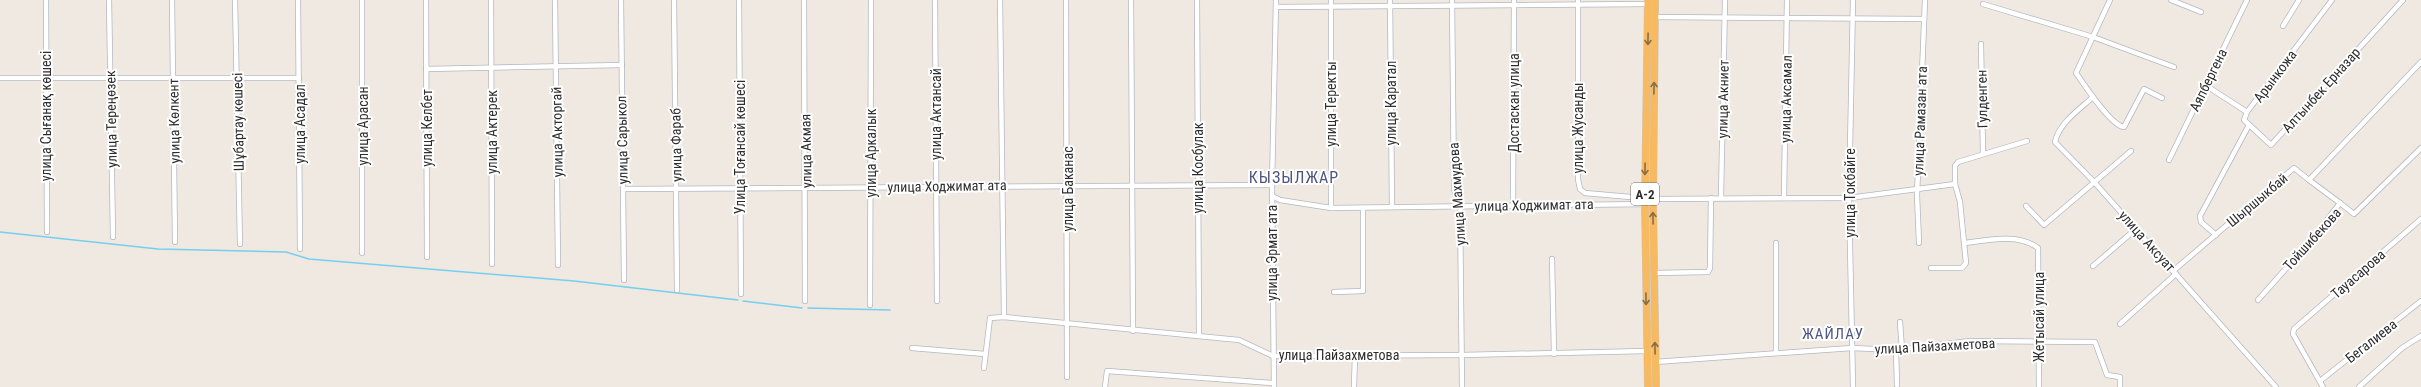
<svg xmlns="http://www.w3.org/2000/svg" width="2421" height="387" viewBox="0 0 2421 387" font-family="'Roboto Condensed',sans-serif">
<rect width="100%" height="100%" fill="#efe9e1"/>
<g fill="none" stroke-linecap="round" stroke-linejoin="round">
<!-- stream -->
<g stroke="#75cff0" stroke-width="1.5">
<polyline points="0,232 158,249 286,252 309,259 574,281 738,300"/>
<polyline points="743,301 802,308"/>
<polyline points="808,308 890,310"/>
</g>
<defs>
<g id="minor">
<polyline points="46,0 47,232"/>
<polyline points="109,0 113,237"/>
<polyline points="172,0 175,242"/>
<polyline points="235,0 240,244"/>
<polyline points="298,0 300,249"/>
<polyline points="362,0 362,253"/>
<polyline points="426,0 427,257"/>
<polyline points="491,0 492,264"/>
<polyline points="555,0 558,265"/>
<polyline points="621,0 624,280"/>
<polyline points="674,0 677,290"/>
<polyline points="739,0 741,294"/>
<polyline points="804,0 805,301"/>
<polyline points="935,0 937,301"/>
<polyline points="1000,0 1004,317"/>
<polyline points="1066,0 1067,377"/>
<polyline points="1131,0 1133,331"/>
<polyline points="1197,0 1199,336"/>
<polyline points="1390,0 1392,206"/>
<polyline points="1452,0 1454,189 1460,206 1462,387"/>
<polyline points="1578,0 1578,179 1580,189 1585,193 1653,199 1849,198 1955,184"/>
<path d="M2110,0l-34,73c8,11 34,52 48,54l20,-38 18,9"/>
<polyline points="2171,0 2201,12"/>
<polyline points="1983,4 2093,37 2174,67"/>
<polyline points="1276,7 1648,4"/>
<polyline points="1654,17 1924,19"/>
<polyline points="2283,26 2299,0"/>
<polyline points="1981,44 1983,154"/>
<polyline points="426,69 622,65"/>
<polyline points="0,78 299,78"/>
<polyline points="2205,85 2247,112 2332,0"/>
<path d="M2093,97c-13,12 -34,26 -38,45l40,41 181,204"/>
<polyline points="2247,112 2244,120 2271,145 2403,0"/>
<polyline points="2169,160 2247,0"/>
<polyline points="2309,180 2340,203"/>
<polyline points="623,189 1272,185"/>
<polyline points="1272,196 1280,200 1331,208 1653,204"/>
<polyline points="1721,197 1725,0"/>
<polyline points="1784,197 1787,0"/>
<polyline points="1513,206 1514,0"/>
<polyline points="2026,206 2044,225 2131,151"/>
<polyline points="1331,208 1331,0"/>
<polyline points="2216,235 2201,222 2200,216 2249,125"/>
<polyline points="1776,243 1776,353"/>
<polyline points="1919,243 1917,195 1925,0"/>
<path d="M1965,243c23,-3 53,-10 73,5l1,139"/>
<polyline points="1552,259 1554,354"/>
<polyline points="2093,266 2136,229"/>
<polyline points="1931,268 1962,268 1966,263 1960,202 1955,184 1955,166 1958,162 2027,141"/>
<polyline points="2173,271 2294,168 2309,180 2421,62"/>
<polyline points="1654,273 1708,272 1710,268 1711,198"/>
<polyline points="1334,292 1363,291 1363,208"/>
<polyline points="2258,300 2314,237 2340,203 2354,214 2421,148"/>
<polyline points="870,305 871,0"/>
<polyline points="1900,322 1902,350"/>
<polyline points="2120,324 2176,274"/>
<polyline points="912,348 985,354"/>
<polyline points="1896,350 1897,385"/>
<polyline points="1655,362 1852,348 1896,350 1970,341 2095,342 2107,375 2120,377 2120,387"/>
<polyline points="984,368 990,318 1004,317 1239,340 1273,356 1462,355 1647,351"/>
<polyline points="2320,381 2421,301"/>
<polyline points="1105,387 1107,371 1273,383"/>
<polyline points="1274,387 1272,185 1276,0"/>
<polyline points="1354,387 1355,355"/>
<polyline points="1853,387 1849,198 1853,0"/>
<polyline points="2323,387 2293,334 2294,329 2421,219"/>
<polyline points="2359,387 2402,348 2421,336"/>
</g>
<g id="trunk">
<polyline points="1655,0 1653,204 1656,387"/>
<polyline points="1648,387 1645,204 1648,0"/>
</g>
</defs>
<!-- minor casing -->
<use href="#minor" stroke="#b4b7c1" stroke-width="6"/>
<!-- trunk casing -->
<use href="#trunk" stroke="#c9c9c9" stroke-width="8"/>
<!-- minor -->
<use href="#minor" stroke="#fff" stroke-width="4.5"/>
<!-- trunk -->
<use href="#trunk" stroke="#f8ba60" stroke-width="7"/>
</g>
<!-- one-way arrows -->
<defs><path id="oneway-shaft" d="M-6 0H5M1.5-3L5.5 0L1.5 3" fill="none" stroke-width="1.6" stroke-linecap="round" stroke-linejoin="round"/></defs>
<g stroke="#896d44">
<use href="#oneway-shaft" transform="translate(1648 39) rotate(91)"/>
<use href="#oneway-shaft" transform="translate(1654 88) rotate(-89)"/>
<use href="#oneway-shaft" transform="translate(1645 169) rotate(91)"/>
<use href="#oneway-shaft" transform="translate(1653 218) rotate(-91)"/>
<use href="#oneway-shaft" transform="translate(1646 299) rotate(89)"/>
<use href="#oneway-shaft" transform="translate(1655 348) rotate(-91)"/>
</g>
<g text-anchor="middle" stroke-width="4" stroke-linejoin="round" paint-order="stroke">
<!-- shield labels -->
<rect fill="#fff" stroke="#6d6d6d" stroke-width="1" x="1631" y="183" width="28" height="22" rx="3"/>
<g font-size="13" font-weight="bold" fill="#2e2e2e">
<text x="1645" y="199">A-2</text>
</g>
<!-- street labels -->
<g font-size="14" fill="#2e2e2e" stroke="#fff">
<text transform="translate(2275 76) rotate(-53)" y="5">Арынкожа</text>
<text transform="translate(2208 80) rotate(-64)" y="5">Аяпбергена</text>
<text transform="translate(2321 90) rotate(-48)" y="5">Алтынбек Ерназар</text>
<text transform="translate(1723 99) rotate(-89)" y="5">улица Акниет</text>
<text transform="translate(1786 99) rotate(-89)" y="5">улица Аксамал</text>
<text transform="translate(1982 99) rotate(-91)" y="5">Гулденген</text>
<text transform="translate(1391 103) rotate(-90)" y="5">улица Каратал</text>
<text transform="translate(1514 103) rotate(-90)" y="5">Достаскан улица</text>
<text transform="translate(1331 104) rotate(-90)" y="5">улица Теректы</text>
<text transform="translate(936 114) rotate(-90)" y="5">улица Актансай</text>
<text transform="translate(46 116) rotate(-90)" y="5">улица Сығанақ көшесі</text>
<text transform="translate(111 119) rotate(-91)" y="5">улица Тереңөзек</text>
<text transform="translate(174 121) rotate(-91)" y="5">улица Көлкент</text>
<text transform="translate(1920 121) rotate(-88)" y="5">улица Рамазан ата</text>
<text transform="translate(238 122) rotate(-91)" y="5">Шұбартау көшесі</text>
<text transform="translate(300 124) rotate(-90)" y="5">улица Асадал</text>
<text transform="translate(363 126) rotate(-90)" y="5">улица Арасан</text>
<text transform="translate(427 128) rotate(-90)" y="5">улица Келбет</text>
<text transform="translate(1578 128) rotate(-90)" y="5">улица Жусанды</text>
<text transform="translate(492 132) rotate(-90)" y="5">улица Актерек</text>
<text transform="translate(557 132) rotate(-91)" y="5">улица Акторгай</text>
<text transform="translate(622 140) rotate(-91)" y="5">улица Сарыкол</text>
<text transform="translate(676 145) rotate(-91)" y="5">улица Фараб</text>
<text transform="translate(740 147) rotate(-90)" y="5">Улица Тоғансай көшесі</text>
<text transform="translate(806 151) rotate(-91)" y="5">улица Акмая</text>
<text transform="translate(871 153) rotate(-90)" y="5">улица Аркалык</text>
<text transform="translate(1198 168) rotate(-90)" y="5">улица Косбулак</text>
<text transform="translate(947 186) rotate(-1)" y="5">улица Ходжимат ата</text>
<text transform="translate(1068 189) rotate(-90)" y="5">улица Баканас</text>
<text transform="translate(1850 193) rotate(-90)" y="5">улица Токбайге</text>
<text transform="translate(1457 194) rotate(-94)" y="5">улица Махмудова</text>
<text transform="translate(2257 200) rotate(-40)" y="5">Шыршыкбай</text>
<text transform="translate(1534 205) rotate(-1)" y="5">улица Ходжимат ата</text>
<text transform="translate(2312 239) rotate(-48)" y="5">Тойшибекова</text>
<text transform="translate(2147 241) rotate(48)" y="5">улица Аксуат</text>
<text transform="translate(1272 253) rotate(-90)" y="5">улица Эрмат ата</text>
<text transform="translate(2358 274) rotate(-41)" y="5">Тауасарова</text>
<text transform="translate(2039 317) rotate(-90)" y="5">Жетысай улица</text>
<text transform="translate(2371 341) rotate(-38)" y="5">Бегалиева</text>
<text transform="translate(1935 346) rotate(-3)" y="5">улица Пайзахметова</text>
<text x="1339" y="360">улица Пайзахметова</text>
</g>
<!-- neighbourhood labels -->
<g font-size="15" letter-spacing="1" fill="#4d5680" stroke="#fff">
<text x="1833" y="339">ЖАЙЛАУ</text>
</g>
<!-- quarter labels -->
<g font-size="16" letter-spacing="1" fill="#4d5680" stroke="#fff">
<text x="1294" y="183">КЫЗЫЛЖАР</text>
</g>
</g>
</svg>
